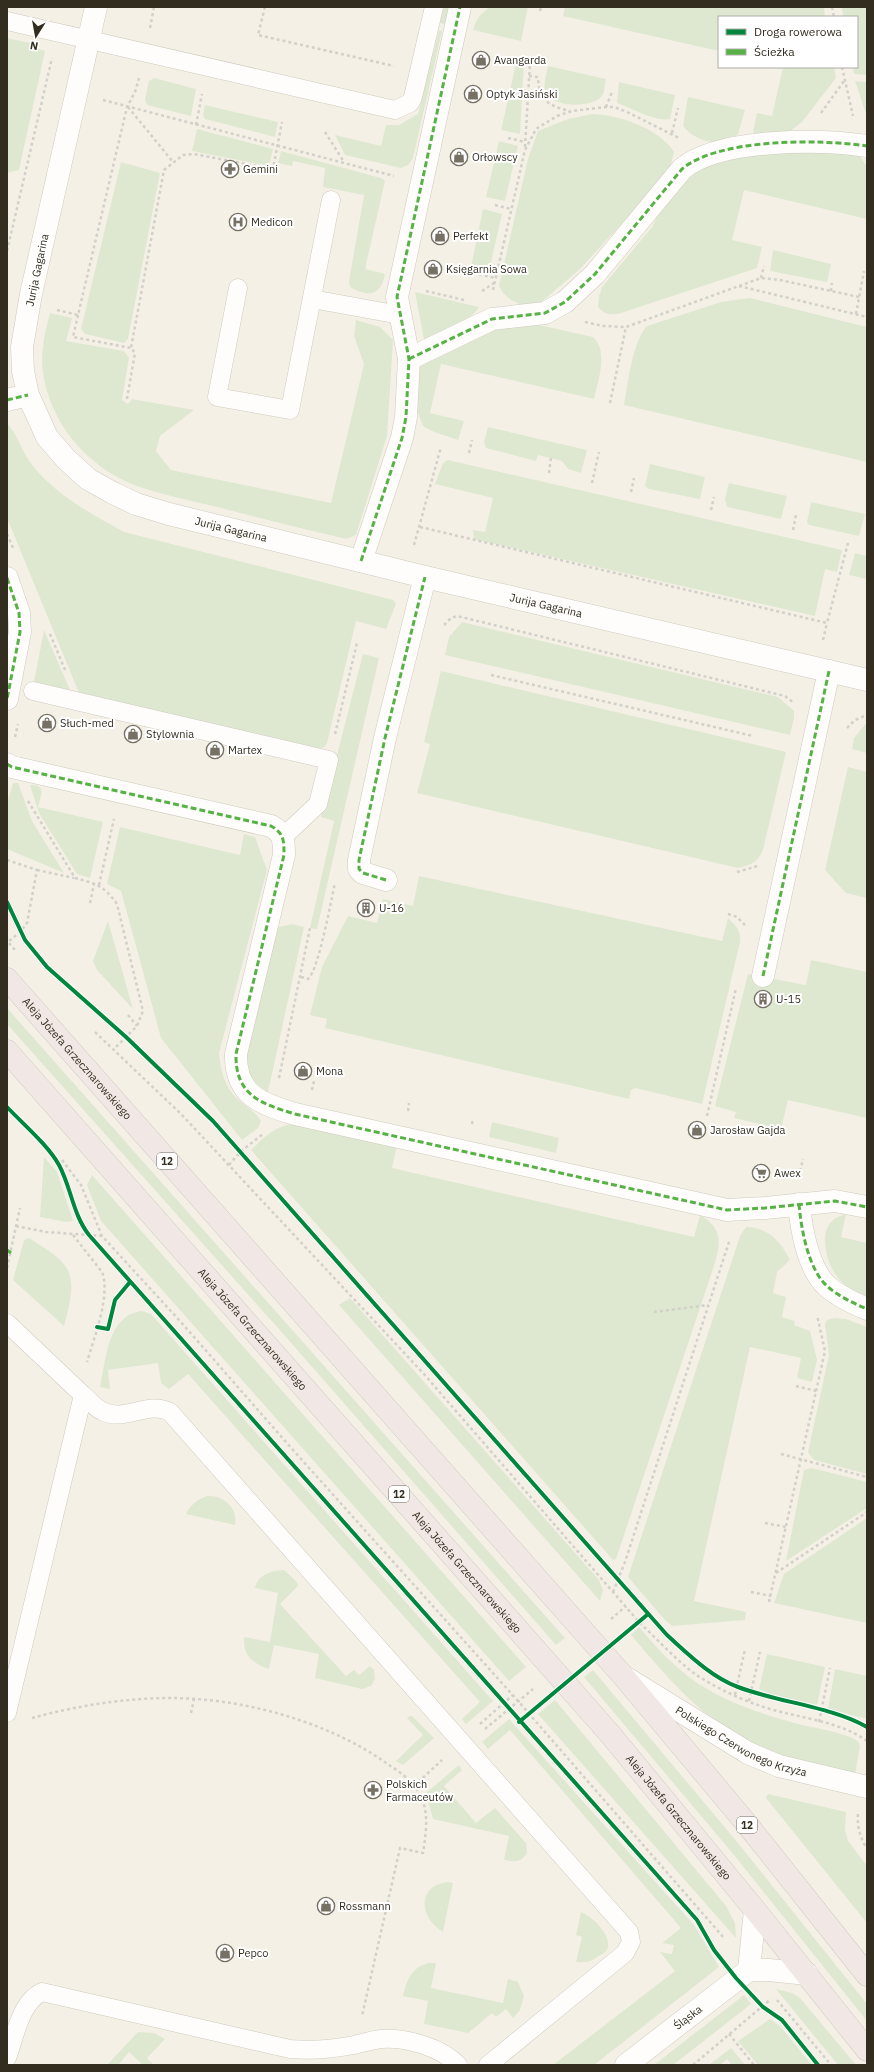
<svg xmlns="http://www.w3.org/2000/svg" width="874" height="2072" viewBox="0 0 874 2072" font-family="'IBM Plex Sans',sans-serif">
<rect width="100%" height="100%" fill="#f5f0e5"/>
<!-- green -->
<g fill="#dee8d1">
<polygon points="444,7 450,7 445,24 440,23"/>
<path d="M490,7h38l-7,34 -48,-11c3,-11 7,-16 17,-23z"/>
<polygon points="565,7 824,7 825,17 719,17 719,51 563,16"/>
<polygon points="842,7 867,7 867,75 854,74 853,67 857,67 857,17 843,17"/>
<polygon points="439,30 442,31 413,158 408,165 401,168 345,155 335,135 381,146 386,125 399,125 418,114"/>
<polygon points="7,38 34,44 35,48 45,51 19,170 7,173"/>
<polygon points="517,59 524,61 520,134 501,130"/>
<path d="M548,66l58,13c-1,4 -1,11 -3,15 -7,15 -53,15 -58,-4 -2,-6 2,-17 3,-24z"/>
<polygon points="783,67 834,67 836,78 802,122 789,132 758,136 753,132 757,113 772,116"/>
<polygon points="154,78 196,89 191,116 147,105 145,99 149,81"/>
<polygon points="855,81 867,82 867,117"/>
<path d="M619,82l56,13 -5,24c-14,3 -39,-11 -53,-16z"/>
<path d="M688,97l57,13 -7,24 -9,9c-18,0 -34,-2 -46,-17z"/>
<polygon points="205,105 278,122 275,137 205,119 203,115"/>
<path d="M592,114c26,0 68,15 82,38l-5,20 -89,97 -40,34 -18,2 -11,-5 -8,-7 -4,-7 29,-127 10,-28 30,-12z"/>
<polygon points="197,129 273,149 269,166 192,151"/>
<polygon points="499,141 518,146 505,201 486,197"/>
<path d="M281,151l100,27 4,3 -20,88 20,5c-4,22 -17,24 -35,13l-1,-6 15,-86 -41,-8 2,-19 -32,-7 -1,5 -14,-3z"/>
<path d="M765,152l72,1 23,3 7,11v52l-123,-29 -12,50 30,7 -5,21 -139,46c-9,1 -14,0 -20,-7l1,-10 3,-10 50,-60 11,-23 12,-19 30,-21z"/>
<polygon points="121,162 160,173 128,339 124,343 85,334 81,329"/>
<polygon points="483,209 502,214 489,271 471,267"/>
<polygon points="773,250 831,264 827,282 770,271"/>
<path d="M415,292l64,15c-12,18 -36,24 -55,33z"/>
<path d="M750,298l117,29v135l-243,-57c4,-21 8,-63 23,-79l74,-24z"/>
<path d="M50,313l22,5 -6,23 58,10 5,7 -7,42 6,4 4,-5 62,11 -34,26 -4,15 15,19 160,33 33,-139 -10,-28 2,-16 24,7 13,13 -6,96 -31,99 -10,4c-43,-10 -86,-21 -129,-32 -24,-6 -50,-11 -74,-19 -51,-16 -92,-61 -100,-115 -3,-20 2,-41 7,-60z"/>
<path d="M530,323l63,14c16,15 5,43 1,62l-153,-35 -11,49 34,8 -6,19 -24,-8 -11,-6 -6,-16v-42l76,-40z"/>
<path d="M7,423c11,12 15,29 25,42 24,30 58,48 92,67l269,68 3,4 -10,25 -30,-8 -29,122 -3,4 -8,2 -237,-56 -72,-175z"/>
<polygon points="488,427 587,450 581,473 568,469 562,461 538,455 536,461 486,448 484,442"/>
<polygon points="448,460 842,550 837,572 825,569 815,616 474,539 473,530 485,532 493,498 435,484 443,463"/>
<polygon points="650,464 705,477 700,499 649,489 645,486"/>
<polygon points="729,483 787,496 781,519 727,507 725,499"/>
<polygon points="811,502 865,514 859,536 809,525 807,522"/>
<polygon points="855,553 867,556 867,579 849,575"/>
<polygon points="462,622 778,697 794,711 794,718 790,735 445,655 449,637"/>
<polygon points="44,630 70,690 34,682"/>
<polygon points="363,654 379,658 317,929 310,928 334,821 321,817"/>
<path d="M441,671l345,81 -23,98c-5,12 -12,15 -25,18l-321,-75 13,-49 -6,-2z"/>
<polygon points="867,722 867,753 852,749 854,738"/>
<polygon points="848,767 867,772 867,898 846,893 825,870"/>
<polygon points="13,783 18,783 32,821 64,873 7,849 7,804"/>
<path d="M30,785c17,0 11,10 8,22l65,15 -13,56 -13,-4 -38,-61z"/>
<path d="M120,827l120,28 4,-21 11,3 12,33 -48,183c2,17 5,34 19,46 8,8 17,12 23,22l-3,7 -16,12 -81,-102 -40,-147 -14,-7z"/>
<path d="M419,876l303,65 6,-23c8,8 13,12 12,24l-38,162 -67,-16 -4,2 -2,9 -304,-71 2,-9 -17,-4 12,-48 26,-51 29,7 6,-24 30,7z"/>
<polygon points="108,921 133,1009 97,970 93,961"/>
<path d="M292,924l12,3 -36,165c-17,-10 -21,-19 -22,-37l29,-122 4,-6z"/>
<polygon points="811,960 867,972 867,1118 788,1100 781,1129 734,1118 736,1112 715,1106 748,974 806,985"/>
<polygon points="7,1008 565,1638 556,1645 285,1336 7,1024"/>
<polygon points="492,1122 559,1138 556,1153 489,1137"/>
<path d="M294,1124l103,21 -5,23 302,69 6,-22c31,17 16,42 8,69l-92,275 -3,1 -362,-410c12,-12 25,-25 43,-26z"/>
<polygon points="44,1157 57,1172 73,1221 66,1222 40,1217"/>
<polygon points="92,1175 526,1667 509,1681 101,1221 87,1185"/>
<path d="M846,1214l-5,23 26,6v55c-26,-10 -41,-30 -42,-57 0,-16 7,-23 21,-27z"/>
<path d="M746,1227c22,0 35,15 44,33l-13,12 -4,21 13,4 -4,20 13,4 -1,4 16,6 7,29 -5,22 -15,-4 4,-20 -51,-11 -56,254 52,11 -1,8 -73,6 -7,-6 -37,-43 112,-341z"/>
<path d="M29,1238c46,28 49,36 35,88l-51,-46 11,-40z"/>
<polygon points="350,1298 599,1580 603,1590 600,1601 339,1305"/>
<path d="M141,1311l10,3 342,387 -27,23 -4,-5 18,-17 -292,-328 -19,15 -8,-6 -3,-20 -50,7 2,19 -10,-2c6,-27 7,-71 41,-76z"/>
<polygon points="834,1318 846,1319 867,1327 867,1474 814,1460 808,1452 829,1355 825,1324 827,1320"/>
<polygon points="812,1468 867,1482 867,1508 786,1561 804,1470"/>
<path d="M207,1496c17,-1 31,12 28,29l-49,-11c5,-10 11,-14 21,-18z"/>
<polygon points="867,1518 867,1623 774,1603 784,1574"/>
<path d="M284,1570l13,12 1,4 -18,18 66,72 8,-6 5,5 11,-9 4,4 1,9 -4,7 -9,3 -47,-11 4,-24 -45,-9 -5,24c-17,-6 -26,-13 -25,-32l26,5 8,-49 -23,-5c3,-14 16,-17 29,-18z"/>
<path d="M639,1627c12,14 24,28 38,40 33,30 75,44 117,56 21,6 45,7 64,18l2,5 -5,29c-30,-6 -61,-12 -89,-24 -61,-28 -93,-67 -135,-116z"/>
<polygon points="767,1654 825,1667 817,1705 775,1696 759,1689"/>
<polygon points="835,1669 867,1676 867,1719 828,1709"/>
<polygon points="593,1670 738,1843 867,2004 867,2021 734,1855 584,1677"/>
<polygon points="555,1700 726,1906 735,1923 736,1938 538,1714"/>
<polygon points="410,1716 412,1716 434,1738 403,1765 396,1761 423,1735 407,1718"/>
<polygon points="509,1719 694,1925 719,1967 594,2065 553,2065 675,1971 660,1952 672,1954 674,1945 662,1943 681,1928 510,1730 488,1749 482,1742"/>
<path d="M459,1765l3,5 -18,16 32,37 19,-15 31,35 1,10c-6,10 -13,9 -23,7l5,-24 -76,-17 -7,-26z"/>
<polygon points="768,1794 846,1812 845,1830 848,1841 867,1866 867,1923 766,1798"/>
<path d="M448,1882l5,1 -10,49c-25,-15 -26,-47 5,-50z"/>
<path d="M581,1912c11,4 33,25 26,38 -2,3 -7,5 -10,7 -6,5 -13,6 -21,5l6,-25 -6,-2z"/>
<path d="M429,1963h7l-5,25 72,15 5,-24 10,3 6,14 -4,14 -7,8 -7,-9 -10,8 -4,-4 -24,20 -44,-9 4,-23 -25,-5c4,-16 8,-29 26,-33z"/>
<polygon points="776,1989 792,1993 800,1998 856,2065 838,2065"/>
<polygon points="744,1995 751,2004 673,2065 654,2065"/>
<polygon points="770,2019 780,2026 812,2065 758,2065 738,2041"/>
<polygon points="138,2032 154,2033 165,2039 147,2058 154,2065 143,2065 129,2052 118,2065 107,2065"/>
<polygon points="731,2048 745,2065 732,2065 727,2059 720,2065 709,2065"/>
</g>
<g fill="none" stroke-linecap="round" stroke-linejoin="round">
<defs>
<g id="lane">
<polyline points="7,21 395,110 410,103 413,97 434,7"/>
<polyline points="238,288 217,397 290,410 331,200"/>
<polyline points="312,299 400,315"/>
<polyline points="33,691 329,760 318,804 283,837"/>
<polyline points="7,1323 83,1395 7,1713"/>
<path d="M83,1395c6,5 12,13 19,16 22,12 46,-11 68,1l459,520 2,10 -6,11 -137,112"/>
<path d="M7,2058c8,-21 13,-56 35,-66l248,57c21,2 43,0 64,-4 9,-2 18,-5 27,-6 24,-2 60,8 77,26"/>
</g>
<g id="street">
<path id="s1" d="M96,7l-65,287 -9,53 1,24 5,24 19,42 19,22 22,20 25,14 23,11 33,10 256,63 442,103"/>
<path d="M409,359l83,-40 53,-6 20,-11 30,-28 87,-105c37,-31 138,-30 185,-23"/>
<polyline points="7,400 28,395"/>
<polyline points="361,561 402,438 406,417 409,359 397,297 460,7"/>
<polyline points="7,578 19,613 20,632 7,699"/>
<path d="M7,764l5,3 259,59c13,7 13,15 13,29l-48,199c-1,41 25,50 59,60l432,96 38,-2 70,-7 32,6"/>
<polyline points="386,880 363,873 359,869 359,860 385,738 425,577"/>
<polyline points="763,976 829,671"/>
<path d="M799,1204c2,24 9,65 28,82 11,10 26,17 40,23"/>
<polyline points="749,1970 755,1910"/>
<path id="s2" d="M626,2065l123,-95h20l38,4"/>
</g>
<g id="secondary">
<path id="s3" d="M628,1679l120,74 31,13 88,21"/>
</g>
<g id="primary">
<path id="s4" d="M7,979l617,698 122,146 121,152"/>
<path id="s5" d="M7,1051l603,683 145,176 112,140"/>
</g>
</defs>
<!-- lane casing -->
<use href="#lane" stroke="#cfcabe" stroke-width="19"/>
<!-- street casing -->
<use href="#street" stroke="#cfcabe" stroke-width="23"/>
<!-- secondary casing -->
<use href="#secondary" stroke="#cfcabe" stroke-width="23"/>
<!-- primary casing -->
<use href="#primary" stroke="#cecbc5" stroke-width="23"/>
<!-- path -->
<g stroke="#d1d0ca" stroke-width="2.5" stroke-dasharray="3 3" stroke-linecap="butt">
<polyline points="265,7 258,35 394,66"/>
<polyline points="832,7 834,17"/>
<polyline points="540,11 541,7"/>
<polyline points="150,28 154,7"/>
<polyline points="842,67 853,116"/>
<path d="M529,76l9,1c1,24 11,29 32,34"/>
<polyline points="103,100 394,176"/>
<polyline points="128,107 173,162"/>
<polyline points="606,107 612,92"/>
<polyline points="821,113 844,81"/>
<polyline points="196,125 202,94"/>
<polyline points="325,132 344,162"/>
<polyline points="672,133 678,108"/>
<polyline points="508,138 525,142"/>
<polyline points="525,147 530,62"/>
<polyline points="495,205 511,209"/>
<polyline points="7,251 52,58"/>
<polyline points="479,274 495,278"/>
<polyline points="761,278 764,266"/>
<polyline points="739,286 867,317"/>
<polyline points="493,290 525,150 536,129 557,116 572,111 606,107 614,107 627,112 679,138"/>
<polyline points="426,291 464,300"/>
<polyline points="482,291 494,283"/>
<polyline points="831,291 832,283"/>
<polyline points="57,310 78,315 127,107 135,92 139,78"/>
<polyline points="856,314 864,271"/>
<polyline points="78,315 73,337 131,348"/>
<polyline points="585,322 603,326 626,327 761,278 780,280 859,297"/>
<polyline points="127,399 135,353 131,348 164,170 183,155 194,154 273,169 282,122"/>
<polyline points="610,403 626,327"/>
<polyline points="469,453 472,440"/>
<polyline points="549,473 551,458"/>
<polyline points="592,483 599,452"/>
<polyline points="631,492 634,478"/>
<polyline points="711,510 714,497"/>
<polyline points="420,527 827,623 848,543"/>
<polyline points="793,530 796,515"/>
<polyline points="7,534 14,550"/>
<polyline points="414,545 441,447"/>
<polyline points="444,625 451,618 457,616 785,696 794,703"/>
<polyline points="50,634 66,672"/>
<polyline points="823,640 827,623"/>
<polyline points="491,675 753,736"/>
<polyline points="847,728 855,720 867,715"/>
<polyline points="335,734 357,643"/>
<polyline points="15,737 18,724"/>
<path d="M28,801l47,77c22,6 28,7 42,26l26,107 -6,15 -23,23"/>
<polyline points="7,860 37,870 27,923 20,932 8,942 16,951"/>
<polyline points="37,870 74,878"/>
<polyline points="737,872 758,866"/>
<polyline points="99,885 114,819"/>
<polyline points="90,903 94,884"/>
<polyline points="728,914 737,917 745,925"/>
<path d="M301,977l7,2c11,-10 23,-79 27,-96"/>
<polyline points="128,1015 137,1026"/>
<path d="M95,1032l86,82 242,259 216,249c18,17 36,37 56,52 18,12 42,24 63,31 35,13 78,14 109,36"/>
<polyline points="279,1078 310,928"/>
<polyline points="312,1090 314,1081"/>
<polyline points="408,1111 409,1103"/>
<polyline points="707,1116 736,988"/>
<polyline points="472,1124 473,1118"/>
<polyline points="62,1160 81,1185 102,1236 180,1321 293,1450 518,1701 724,1938"/>
<polyline points="229,1165 240,1152 263,1134"/>
<polyline points="799,1177 803,1159"/>
<polyline points="16,1226 46,1232 102,1236"/>
<path d="M73,1235l29,37c9,23 -8,66 -15,90"/>
<polyline points="7,1268 20,1208"/>
<polyline points="654,1312 708,1305"/>
<polyline points="796,1386 816,1391"/>
<polyline points="781,1454 867,1477"/>
<polyline points="765,1523 786,1527"/>
<polyline points="776,1573 867,1512"/>
<polyline points="613,1592 625,1562 730,1239"/>
<polyline points="751,1592 771,1596"/>
<polyline points="769,1602 825,1351 817,1315"/>
<polyline points="611,1619 626,1606"/>
<polyline points="735,1695 745,1649"/>
<polyline points="749,1701 760,1652"/>
<polyline points="191,1713 194,1699"/>
<path d="M32,1718c44,-12 92,-20 138,-20 73,0 160,24 219,67 11,7 22,15 29,26 12,19 8,41 5,62l-23,-5 -38,168"/>
<polyline points="819,1722 830,1668"/>
<polyline points="480,1724 513,1695"/>
<polyline points="485,1729 533,1689"/>
<polyline points="414,1786 442,1760"/>
<path d="M858,1814c-1,13 2,23 9,35"/>
<polyline points="777,2000 831,2065"/>
<polyline points="729,2034 754,2065"/>
<polyline points="693,2065 771,1999"/>
</g>
<!-- lane -->
<use href="#lane" stroke="#fefdfb" stroke-width="18"/>
<!-- street -->
<use href="#street" stroke="#fefdfb" stroke-width="22"/>
<!-- secondary -->
<use href="#secondary" stroke="#fefdfb" stroke-width="22"/>
<!-- primary -->
<use href="#primary" stroke="#f1e7e5" stroke-width="22"/>
<!-- quiet -->
<g stroke="#56b245" stroke-width="3" stroke-dasharray="6 3" stroke-linecap="butt">
<path d="M409,359l83,-40 53,-6 20,-11 30,-28 87,-105c37,-31 138,-30 185,-23"/>
<polyline points="7,400 28,395"/>
<polyline points="361,561 402,438 406,417 409,359 397,297 460,7"/>
<polyline points="7,578 19,613 20,632 7,699"/>
<path d="M7,764l5,3 259,59c13,7 13,15 13,29l-48,199c-1,41 25,50 59,60l432,96 38,-2 70,-7 32,6"/>
<polyline points="386,880 363,873 359,869 359,860 385,738 425,577"/>
<polyline points="763,976 829,671"/>
<path d="M799,1204c2,24 9,65 28,82 11,10 26,17 40,23"/>
<polyline points="7,1250 11,1253"/>
</g>
<defs>
<g id="cycleway">
<path d="M7,902l18,38 22,27 79,70 87,84 454,514c21,19 44,42 71,52 39,15 95,20 129,40"/>
<path d="M7,1107c16,17 41,38 52,58 12,22 14,50 30,70l608,685 17,30 22,28 27,29 19,13 36,45"/>
<polyline points="97,1327 108,1329 115,1300 130,1282"/>
<polyline points="519,1722 647,1615"/>
</g>
</defs>
<!-- cycleway casing -->
<use href="#cycleway" stroke="#fff" stroke-width="6"/>
<!-- cycleway -->
<use href="#cycleway" stroke="#00873e" stroke-width="4"/>
</g>
<!-- icons -->
<defs>
<symbol id="shop-ring" viewBox="-11 -11 22 22"><circle r="9.5" fill="#fff" stroke="#777165" stroke-width="1.5"/><path d="M-5-2.5h2.3a2.7 3.5 0 0 1 5.4 0H5L5.5 6h-11ZM-1.5-2.5h3a1.5 2.3 0 0 0-3 0Z" fill="#777165"/></symbol>
<symbol id="pharmacy-ring" viewBox="-11 -11 22 22"><circle r="9.5" fill="#fff" stroke="#777165" stroke-width="1.5"/><path d="M-2-6h4v4h4v4h-4v4h-4v-4h-4v-4h4Z" fill="#777165"/></symbol>
<symbol id="hospital-ring" viewBox="-11 -11 22 22"><circle r="9.5" fill="#fff" stroke="#777165" stroke-width="1.5"/><path d="M-5-5h3v3.5h4V-5h3V5h-3V1.5h-4V5h-3Z" fill="#777165"/></symbol>
<symbol id="building-ring" viewBox="-11 -11 22 22"><circle r="9.5" fill="#fff" stroke="#777165" stroke-width="1.5"/><path d="M-4-6H4V6H1V3H-1V6H-4ZM-2.5-4.3h1.7v1.8h-1.7ZM.8-4.3h1.7v1.8H.8ZM-2.5-1h1.7V.8h-1.7ZM.8-1h1.7V.8H.8Z" fill="#777165"/></symbol>
<symbol id="supermarket-ring" viewBox="-11 -11 22 22"><circle r="9.5" fill="#fff" stroke="#777165" stroke-width="1.5"/><path d="M-6-5.5h2.5l.6 2H6L4.5 2H-2.5L-4.4-4H-6ZM-1.5 3.2a1.3 1.3 0 1 0 .1 0ZM3 3.2a1.3 1.3 0 1 0 .1 0Z" fill="#777165"/></symbol>
</defs>
<g fill-rule="evenodd">
<use href="#shop-ring" x="471" y="50" width="20" height="20"/>
<use href="#shop-ring" x="463" y="84" width="20" height="20"/>
<use href="#shop-ring" x="449" y="147" width="20" height="20"/>
<use href="#pharmacy-ring" x="220" y="159" width="20" height="20"/>
<use href="#hospital-ring" x="228" y="212" width="20" height="20"/>
<use href="#shop-ring" x="430" y="226" width="20" height="20"/>
<use href="#shop-ring" x="423" y="259" width="20" height="20"/>
<use href="#shop-ring" x="37" y="713" width="20" height="20"/>
<use href="#shop-ring" x="123" y="724" width="20" height="20"/>
<use href="#shop-ring" x="205" y="740" width="20" height="20"/>
<use href="#building-ring" x="356" y="898" width="20" height="20"/>
<use href="#building-ring" x="753" y="989" width="20" height="20"/>
<use href="#shop-ring" x="293" y="1061" width="20" height="20"/>
<use href="#shop-ring" x="687" y="1120" width="20" height="20"/>
<use href="#supermarket-ring" x="751" y="1163" width="20" height="20"/>
<use href="#pharmacy-ring" x="363" y="1780" width="20" height="20"/>
<use href="#shop-ring" x="316" y="1896" width="20" height="20"/>
<use href="#shop-ring" x="215" y="1943" width="20" height="20"/>
</g>
<g text-anchor="middle" stroke-width="4" stroke-linejoin="round" paint-order="stroke">
<!-- shield labels -->
<g fill="#fff" stroke="#706c63" stroke-width="1">
<rect x="157" y="1153" width="20" height="16" rx="3"/>
<rect x="389" y="1486" width="20" height="16" rx="3"/>
<rect x="737" y="1817" width="20" height="16" rx="3"/>
</g>
<g font-size="10" font-weight="bold" fill="#332d20">
<text x="167" y="1165">12</text>
<text x="399" y="1498">12</text>
<text x="747" y="1829">12</text>
</g>
<!-- poi labels -->
<g font-size="11" fill="#332d20" stroke="#fff" text-anchor="start">
<text x="494" y="64">Avangarda</text>
<text x="486" y="98">Optyk Jasiński</text>
<text x="472" y="161">Orłowscy</text>
<text x="243" y="173">Gemini</text>
<text x="251" y="226">Medicon</text>
<text x="453" y="240">Perfekt</text>
<text x="446" y="273">Księgarnia Sowa</text>
<text x="60" y="727">Słuch-med</text>
<text x="146" y="738">Stylownia</text>
<text x="228" y="754">Martex</text>
<text x="379" y="912">U-16</text>
<text x="776" y="1003">U-15</text>
<text x="316" y="1075">Mona</text>
<text x="710" y="1134">Jarosław Gajda</text>
<text x="774" y="1177">Awex</text>
<text x="386" y="1788">Polskich<tspan x="386" dy="13">Farmaceutów</tspan></text>
<text x="339" y="1910">Rossmann</text>
<text x="238" y="1957">Pepco</text>
</g>
<!-- street labels -->
<g font-size="11" fill="#332d20" stroke="#fff">
<text transform="translate(37 270) rotate(-78)" y="4">Jurija Gagarina</text>
<text dy="4" stroke="none"><textPath href="#s1" startOffset="654">Jurija Gagarina</textPath></text>
<text dy="4" stroke="none"><textPath href="#s1" startOffset="978">Jurija Gagarina</textPath></text>
<text dy="4" stroke="none"><textPath href="#s4" startOffset="106">Aleja Józefa Grzecznarowskiego</textPath></text>
<text dy="4" stroke="none"><textPath href="#s5" startOffset="371">Aleja Józefa Grzecznarowskiego</textPath></text>
<text dy="4" stroke="none"><textPath href="#s5" startOffset="695">Aleja Józefa Grzecznarowskiego</textPath></text>
<text dy="4" stroke="none"><textPath href="#s3" startOffset="130">Polskiego Czerwonego Krzyża</textPath></text>
<text dy="4" stroke="none"><textPath href="#s5" startOffset="1019">Aleja Józefa Grzecznarowskiego</textPath></text>
<text dy="4" stroke="none"><textPath href="#s2" startOffset="78">Śląska</textPath></text>
</g>
</g>
<!-- border -->
<rect width="874" height="2072" fill="none" stroke="#332d20" stroke-width="16"/>
<!-- legend -->
<rect x="718" y="16" width="140" height="52" fill="#ffffff" stroke="#adaba6"/>
<rect x="726" y="29" width="20" height="6" fill="#00873e" stroke="#adaba6"/>
<text x="754" y="36" font-size="12" fill="#332d20">Droga rowerowa</text>
<rect x="726" y="49" width="20" height="6" fill="#56b245" stroke="#adaba6"/>
<text x="754" y="56" font-size="12" fill="#332d20">Ścieżka</text>
<!-- north arrow -->
<g transform="translate(36 36) rotate(191)" stroke="#ffffff" stroke-width="3" paint-order="stroke">
<path d="M0-3L7 15L0 10L-7 15Z" fill="#332d20"/>
<text y="-6" font-size="11" font-weight="bold" text-anchor="middle" fill="#332d20">N</text>
</g>
</svg>
